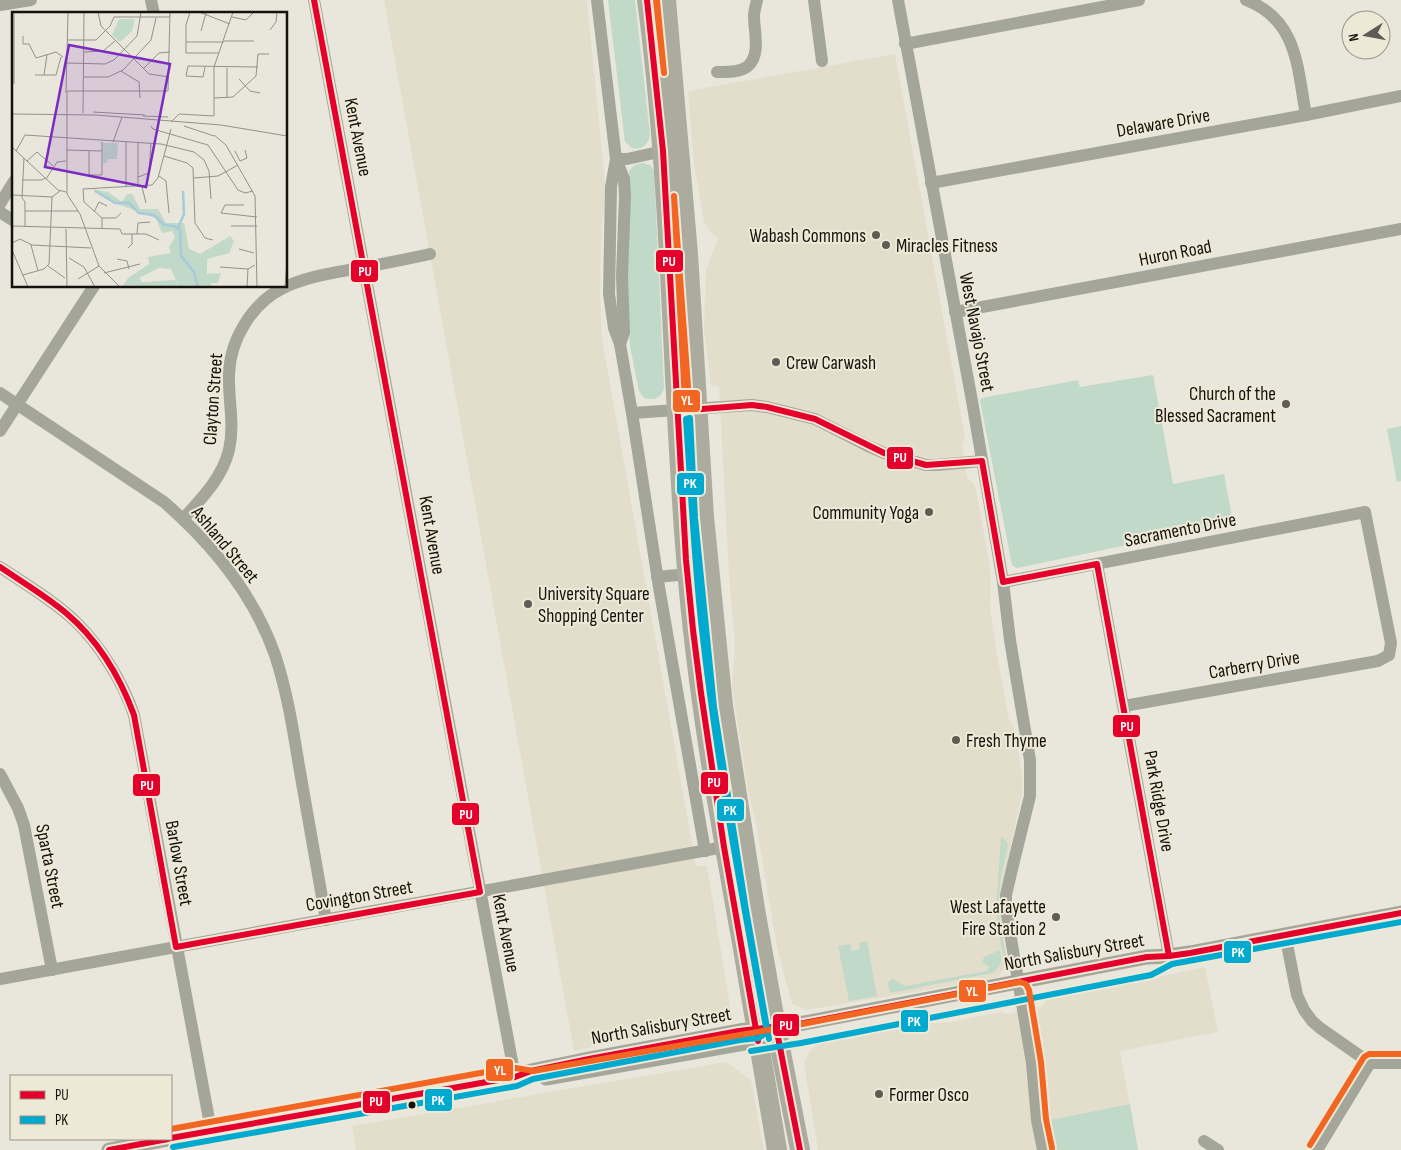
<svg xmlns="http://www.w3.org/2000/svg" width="1401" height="1150" viewBox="0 0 1401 1150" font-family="'Sofia Sans Condensed',sans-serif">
<rect width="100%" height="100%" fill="#e9e6dc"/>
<!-- built -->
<g fill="#e3decc">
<polygon points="384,0 587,0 606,193 602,223 600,294 602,339 696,866 707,866 732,1017 600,1045 574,1051"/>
<polygon points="895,54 965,437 962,446 967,477 975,485 989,560 991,584 990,606 996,649 1009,720 1013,724 1017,739 1022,777 1022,794 999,901 1007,957 1005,968 998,977 969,983 806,1010 792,1004 777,947 756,824 749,796 732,687 735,643 729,575 719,387 711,385 704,330 706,270 718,238 710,232 704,222 694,164 688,91"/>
<polygon points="1205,967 1218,1032 1120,1051 1138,1150 818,1150 804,1063 809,1052 817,1044 922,1024 950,1022 1002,1012 1008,1014 1041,1007 1049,997 1135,982"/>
<polygon points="726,1062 751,1080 764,1150 356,1150 352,1126"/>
</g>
<!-- green -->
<g fill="#c0d9c8">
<path d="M608,0h27l15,135c-2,10 -8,15 -18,13l-7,-6z"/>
<path d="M643,163l7,2 4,6 10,217c-3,10 -10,13 -20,10l-5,-7 -9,-45 -3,-26 1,-143c1,-9 6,-13 15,-14z"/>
<polygon points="1153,375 1173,484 1224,474 1233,523 1017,568 1012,565 980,400 982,398 1078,380 1080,387"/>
<polygon points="1401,426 1401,481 1397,482 1387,429"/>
<polygon points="1001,836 1007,842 1008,846 1001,876 998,907 1006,958 1005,964 1004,964 1004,958 1001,945 996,910"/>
<polygon points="867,941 877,996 849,1001 838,946 850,944 852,951 860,949 859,943"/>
<path d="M1000,950c3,11 1,16 -8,23l-101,20 -2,-4 -1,-6 3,-4h2l12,7 82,-15 2,-4 -7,-5 2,-5z"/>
<polygon points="1130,1104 1138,1150 1057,1150 1051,1120"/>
</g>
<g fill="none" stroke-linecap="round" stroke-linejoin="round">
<!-- minor -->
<g stroke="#a4a69a" stroke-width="12">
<polyline points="151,0 154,14"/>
<polyline points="314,0 515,1077"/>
<polyline points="597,0 616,159 624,179 625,196 622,276 624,332 620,344"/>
<polyline points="814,0 822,61"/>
<polyline points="898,0 972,401 1003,582 1010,640 1030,760 1030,796 1012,869 1006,895 1006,909 1032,1063 1037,1120 1043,1150"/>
<path d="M1246,0c52,20 51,67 60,115"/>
<polyline points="0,5 31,0"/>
<polyline points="905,44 1139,0"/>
<path d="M717,72c9,0 23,1 31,-6 13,-11 6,-35 6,-50 0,-5 2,-11 3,-16"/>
<polyline points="616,159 611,187 609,294 614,328 620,344 632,413 659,587 705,851"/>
<polyline points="616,159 627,159 663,151"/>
<polyline points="931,183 1306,115 1401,96"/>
<polyline points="0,204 14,181"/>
<polyline points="0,212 14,221"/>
<polyline points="955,312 1401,229"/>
<path d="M0,393l164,109c47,41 90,93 111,153 12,36 18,74 24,111 9,51 18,103 27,154"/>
<polyline points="632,413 752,405 767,407 815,419 868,446 884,453 926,465 936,465 982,461"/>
<polyline points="0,431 94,286"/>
<path d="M183,519c19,-21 39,-41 46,-69 6,-26 -1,-50 0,-76 1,-34 23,-71 54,-86 24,-12 51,-15 77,-20 23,-4 47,-9 70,-14"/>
<polyline points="1097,564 1169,956"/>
<path d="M0,567c25,17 53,33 75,54 25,24 48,61 59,94l77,415"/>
<polyline points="657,577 688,574"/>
<polyline points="1003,582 1365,512 1391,643 1389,655 1378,661 1124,706"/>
<polyline points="0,774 18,808 24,825 52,970"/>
<polyline points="1285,934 1297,995 1304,1010 1312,1021 1320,1028 1370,1063 1401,1063"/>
<polyline points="0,979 724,847"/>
<polyline points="1204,1141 1218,1150"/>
<polyline points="1317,1150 1370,1063"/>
</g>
<!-- tertiary -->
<g stroke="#a4a69a" stroke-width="15">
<polyline points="546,1078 767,1039"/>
<polyline points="171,1138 211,1130 515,1077 531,1071 589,1059 739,1031 804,1023 1147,957 1169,956 1190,953 1401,913"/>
<polyline points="109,1150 168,1139"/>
</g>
<!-- trunk -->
<g stroke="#abac9e" stroke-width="20">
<path d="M647,0c25,185 24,372 39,557 10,130 33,259 56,386 12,69 23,138 35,207"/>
<polyline points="666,0 688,254 704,517 723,706 755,909 776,1027 800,1150"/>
</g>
<defs>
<g id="bus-1">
<polyline points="647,0 663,151 686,560 693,630 701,693 724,847 758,1041"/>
<polyline points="677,411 752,405 767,407 815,419 884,453 926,465 982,461 1003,582 1097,564 1169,956"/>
<path d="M0,567c22,15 46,29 66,46 32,27 54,64 68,102l42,232 304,-55 -166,-892"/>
<polyline points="778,1037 800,1150"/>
<polyline points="171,1138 515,1077 531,1071 589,1059 739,1031 804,1023 1147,957 1169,956 1190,953 1401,913"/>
<polyline points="109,1150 168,1139"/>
</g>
<g id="bus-2">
<polyline points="751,1051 801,1043 1151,975 1172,964 1401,922"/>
<path d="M173,1147l344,-61 16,-7 207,-39 19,-2 5,-4 2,-7c-24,-131 -49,-263 -64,-397 -8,-70 -11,-141 -16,-211l4,-1 5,100 19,189 32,203 23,129"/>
</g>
<g id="bus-3">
<polyline points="656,0 664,73 657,1"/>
<polygon points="674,196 689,400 685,401"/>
<polyline points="171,1129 497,1070 516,1068 533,1071 797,1025 1020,982 1026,984 1029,990 1041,1062 1046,1119 1052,1148"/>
<polyline points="1310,1145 1364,1057 1369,1054 1401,1054"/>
</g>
</defs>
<!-- bus-1 casing -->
<use href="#bus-1" stroke="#eee9d7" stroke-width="10"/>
<!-- bus-2 casing -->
<use href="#bus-2" stroke="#eee9d7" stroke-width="10"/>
<!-- bus-3 casing -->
<use href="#bus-3" stroke="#eee9d7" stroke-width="10"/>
<!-- bus-1 -->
<use href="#bus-1" stroke="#e4002b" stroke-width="6"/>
<!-- bus-2 -->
<use href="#bus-2" stroke="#00a9ce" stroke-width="6"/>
<!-- bus-3 -->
<use href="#bus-3" stroke="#f26522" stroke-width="6"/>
</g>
<!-- markers -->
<g fill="#5f5c55" stroke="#eee9d7" stroke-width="2">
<circle cx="876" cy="235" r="5"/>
<circle cx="886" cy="245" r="5"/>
<circle cx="776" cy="362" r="5"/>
<circle cx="1286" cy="404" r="5"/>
<circle cx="929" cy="512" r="5"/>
<circle cx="528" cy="604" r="5"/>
<circle cx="956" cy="740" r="5"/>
<circle cx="1056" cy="917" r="5"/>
<circle cx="879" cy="1094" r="5"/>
</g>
<circle fill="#14120c" stroke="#eee9d7" stroke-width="2" cx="412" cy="1105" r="4.5"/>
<g text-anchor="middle" stroke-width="4" stroke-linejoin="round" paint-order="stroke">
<!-- street labels -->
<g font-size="19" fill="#14120c" stroke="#eee9d7">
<text transform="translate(1163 122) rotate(-10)" y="7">Delaware Drive</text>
<text transform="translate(359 137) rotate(79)" y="7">Kent Avenue</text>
<text transform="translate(1175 252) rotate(-11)" y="7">Huron Road</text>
<text transform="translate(978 332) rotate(79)" y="7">West Navajo Street</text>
<text transform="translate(212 399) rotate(-86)" y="7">Clayton Street</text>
<text transform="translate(1180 529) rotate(-11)" y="7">Sacramento Drive</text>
<text transform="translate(433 535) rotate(80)" y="7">Kent Avenue</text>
<text transform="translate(226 544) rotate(50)" y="7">Ashland Street</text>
<text transform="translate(1254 664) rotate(-10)" y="7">Carberry Drive</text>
<text transform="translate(1160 801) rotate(80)" y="7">Park Ridge Drive</text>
<text transform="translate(180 863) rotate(80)" y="7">Barlow Street</text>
<text transform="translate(51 866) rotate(79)" y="7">Sparta Street</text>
<text transform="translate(359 895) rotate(-10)" y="7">Covington Street</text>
<text transform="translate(507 933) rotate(79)" y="7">Kent Avenue</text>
<text transform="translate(1074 951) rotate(-10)" y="7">North Salisbury Street</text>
<text transform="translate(661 1025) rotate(-10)" y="7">North Salisbury Street</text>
</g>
<!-- poi labels -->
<g font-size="19" fill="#14120c" stroke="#eee9d7" text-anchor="start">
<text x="866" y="242" text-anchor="end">Wabash Commons</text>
<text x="896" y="252">Miracles Fitness</text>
<text x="786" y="369">Crew Carwash</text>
<text x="1276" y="400" text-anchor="end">Church of the<tspan x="1276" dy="22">Blessed Sacrament</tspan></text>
<text x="919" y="519" text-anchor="end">Community Yoga</text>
<text x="538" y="600">University Square<tspan x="538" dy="22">Shopping Center</tspan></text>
<text x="966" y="747">Fresh Thyme</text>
<text x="1046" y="913" text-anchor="end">West Lafayette<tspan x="1046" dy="22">Fire Station 2</tspan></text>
<text x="889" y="1101">Former Osco</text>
</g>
</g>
<!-- overview -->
<g transform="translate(12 12)">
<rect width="275" height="275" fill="#e9e6dc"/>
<path d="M107,7h16l-3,12 -12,11 -8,-7zM91,131h15l-1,16h-9l-1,4h-4zM80,177l16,3 14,10 5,-8h5l8,15h18l8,14h18l5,26 11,5 30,-18 4,5 -5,12 -22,6v15l14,-1 -3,10h-7v4h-32l-8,-18 -12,-1 -20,10 3,4 -20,5 6,-9 21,-14 -1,-7 23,-4 -2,-6 6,-10 -3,-6 -10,2 -6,-15 -41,-15z" fill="#c0d9c8"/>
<path d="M163,268l4,7h-52l4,-4z" fill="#c0d9c8"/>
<path fill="none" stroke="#a8cad9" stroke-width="2.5" d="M83,179l20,12h14l10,10 15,2 10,10 10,1 6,4 1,26 13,16 4,15M166,216l6,-14 -1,-23"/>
<path fill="none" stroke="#949189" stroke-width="1" d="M86,0l3,14 48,48 20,3M178,0l-4,13v28h33M187,0l31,12M220,5l14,3 8,-8M258,18l6,-8 1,-10M189,19l5,-18M11,24v8h6l7,14M55,28h29l14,-14 4,-9h56M212,29h30M174,30h38M72,40l19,-1 12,-10M24,46l20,-6 7,5M55,51l38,1 9,-4 23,-24 4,-24M193,55l-2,10 -17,-1 2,-10 70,1M132,56l15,-15 11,-1M109,59l18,11 1,16M23,63h21l5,-18M32,63l3,-20M72,65h24l15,-7 28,-30 5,-22M227,67l11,12 10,2M2,72v-72M55,79v103l13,20 19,52 21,21M55,79h101l2,-79M54,81l2,-81M202,86l19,-1 23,-21 2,-22h11M215,86v-30M81,100l52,3M71,101l1,-101M0,102l84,1 125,10 66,11M131,104l25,1M202,104v-49l19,-55M159,110l8,-8 35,2M139,114l2,3 17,5M172,114l30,10M158,122l38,11 30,45 7,3 8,-2M202,123l12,10 29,51 2,91M101,130l9,-25M0,135l46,43 8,2M54,138l36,1M4,139l9,-16 136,9 33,8 10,8 5,11 2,28M77,139v24h13v-33M223,139l5,10 7,-3 -2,-8M152,144l23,7 6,5 2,55 10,15 8,2M12,146l-2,40 3,4v25M15,149l10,-9 16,14M147,164l7,5 3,32M126,165l11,-4 2,-30M182,166l24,-2 20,-11M34,167l11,-17 9,-1M10,168h20l3,-2M114,175v-45M126,175v-44M130,175l4,16M0,183l40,2 8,-6M232,193h-19l-4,8 36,4M13,199h53M82,200l5,-10 8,4M90,206h14l5,-5M0,214l108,3 2,5h24l13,6M219,214h26M54,217l1,58M90,217v-11l-18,-16 -1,-13 69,-4 6,-7 13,-49M125,222l1,-11 12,-1M0,231l8,-4 12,6 59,3M19,233l7,26M116,236l4,-4v-10M227,237l15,4M0,238l16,37M57,246l15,9 11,20M105,247l10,2 2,8M36,254l17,12M208,255l28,2M92,261l36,-9M11,263l21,-6 5,-5 3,-67M66,267l21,-13M235,275l1,-18 7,-4M273,275l2,-25"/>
<path fill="#7b2cbf" fill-opacity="0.15" stroke="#7b2cbf" stroke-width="2.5" d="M57,33l101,19 -24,123 -101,-20z"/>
<rect width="275" height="275" fill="none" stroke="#14120c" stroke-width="2.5"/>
</g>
<g stroke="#eee9d7" stroke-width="2">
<rect x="655" y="249" width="29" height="24" rx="5" fill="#e4002b"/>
<rect x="350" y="259" width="29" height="24" rx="5" fill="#e4002b"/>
<rect x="672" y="389" width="29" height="24" rx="5" fill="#f26522"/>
<rect x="886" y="446" width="28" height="24" rx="5" fill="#e4002b"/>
<rect x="676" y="472" width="29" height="24" rx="5" fill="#00a9ce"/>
<rect x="1112" y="714" width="29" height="24" rx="5" fill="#e4002b"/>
<rect x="700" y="771" width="29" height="24" rx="5" fill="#e4002b"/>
<rect x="132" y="773" width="29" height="24" rx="5" fill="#e4002b"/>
<rect x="716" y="798" width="29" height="24" rx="5" fill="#00a9ce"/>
<rect x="451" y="802" width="29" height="24" rx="5" fill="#e4002b"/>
<rect x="1223" y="940" width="29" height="24" rx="5" fill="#00a9ce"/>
<rect x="958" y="979" width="29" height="24" rx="5" fill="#f26522"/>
<rect x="900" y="1009" width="29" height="24" rx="5" fill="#00a9ce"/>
<rect x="772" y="1013" width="28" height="24" rx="5" fill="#e4002b"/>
<rect x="485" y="1058" width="29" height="24" rx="5" fill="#f26522"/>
<rect x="424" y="1088" width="29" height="24" rx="5" fill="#00a9ce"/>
<rect x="362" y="1090" width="29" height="24" rx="5" fill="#e4002b"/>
</g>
<g font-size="14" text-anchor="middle" font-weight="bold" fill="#fff">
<text x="669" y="266">PU</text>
<text x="365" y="276">PU</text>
<text x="687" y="405">YL</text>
<text x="900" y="462">PU</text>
<text x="690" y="488">PK</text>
<text x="1127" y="731">PU</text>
<text x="714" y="787">PU</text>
<text x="147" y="790">PU</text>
<text x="730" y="815">PK</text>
<text x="466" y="819">PU</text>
<text x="1238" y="957">PK</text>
<text x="972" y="996">YL</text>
<text x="914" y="1026">PK</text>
<text x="786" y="1030">PU</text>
<text x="500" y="1075">YL</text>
<text x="438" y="1105">PK</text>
<text x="376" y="1106">PU</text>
</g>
<!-- legend -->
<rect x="10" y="1075" width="162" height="65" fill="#eee9d7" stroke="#979386"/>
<rect x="20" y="1091" width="25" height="8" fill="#e4002b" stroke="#979386"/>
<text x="55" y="1100" font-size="15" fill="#14120c">PU</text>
<rect x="20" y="1116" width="25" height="8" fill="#00a9ce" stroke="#979386"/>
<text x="55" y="1125" font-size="15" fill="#14120c">PK</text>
<!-- north arrow -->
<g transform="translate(1366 35) rotate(259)"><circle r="24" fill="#eee9d7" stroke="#979386"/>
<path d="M0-4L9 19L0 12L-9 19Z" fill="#5f5c55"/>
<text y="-8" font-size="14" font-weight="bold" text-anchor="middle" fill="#14120c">N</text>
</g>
</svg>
